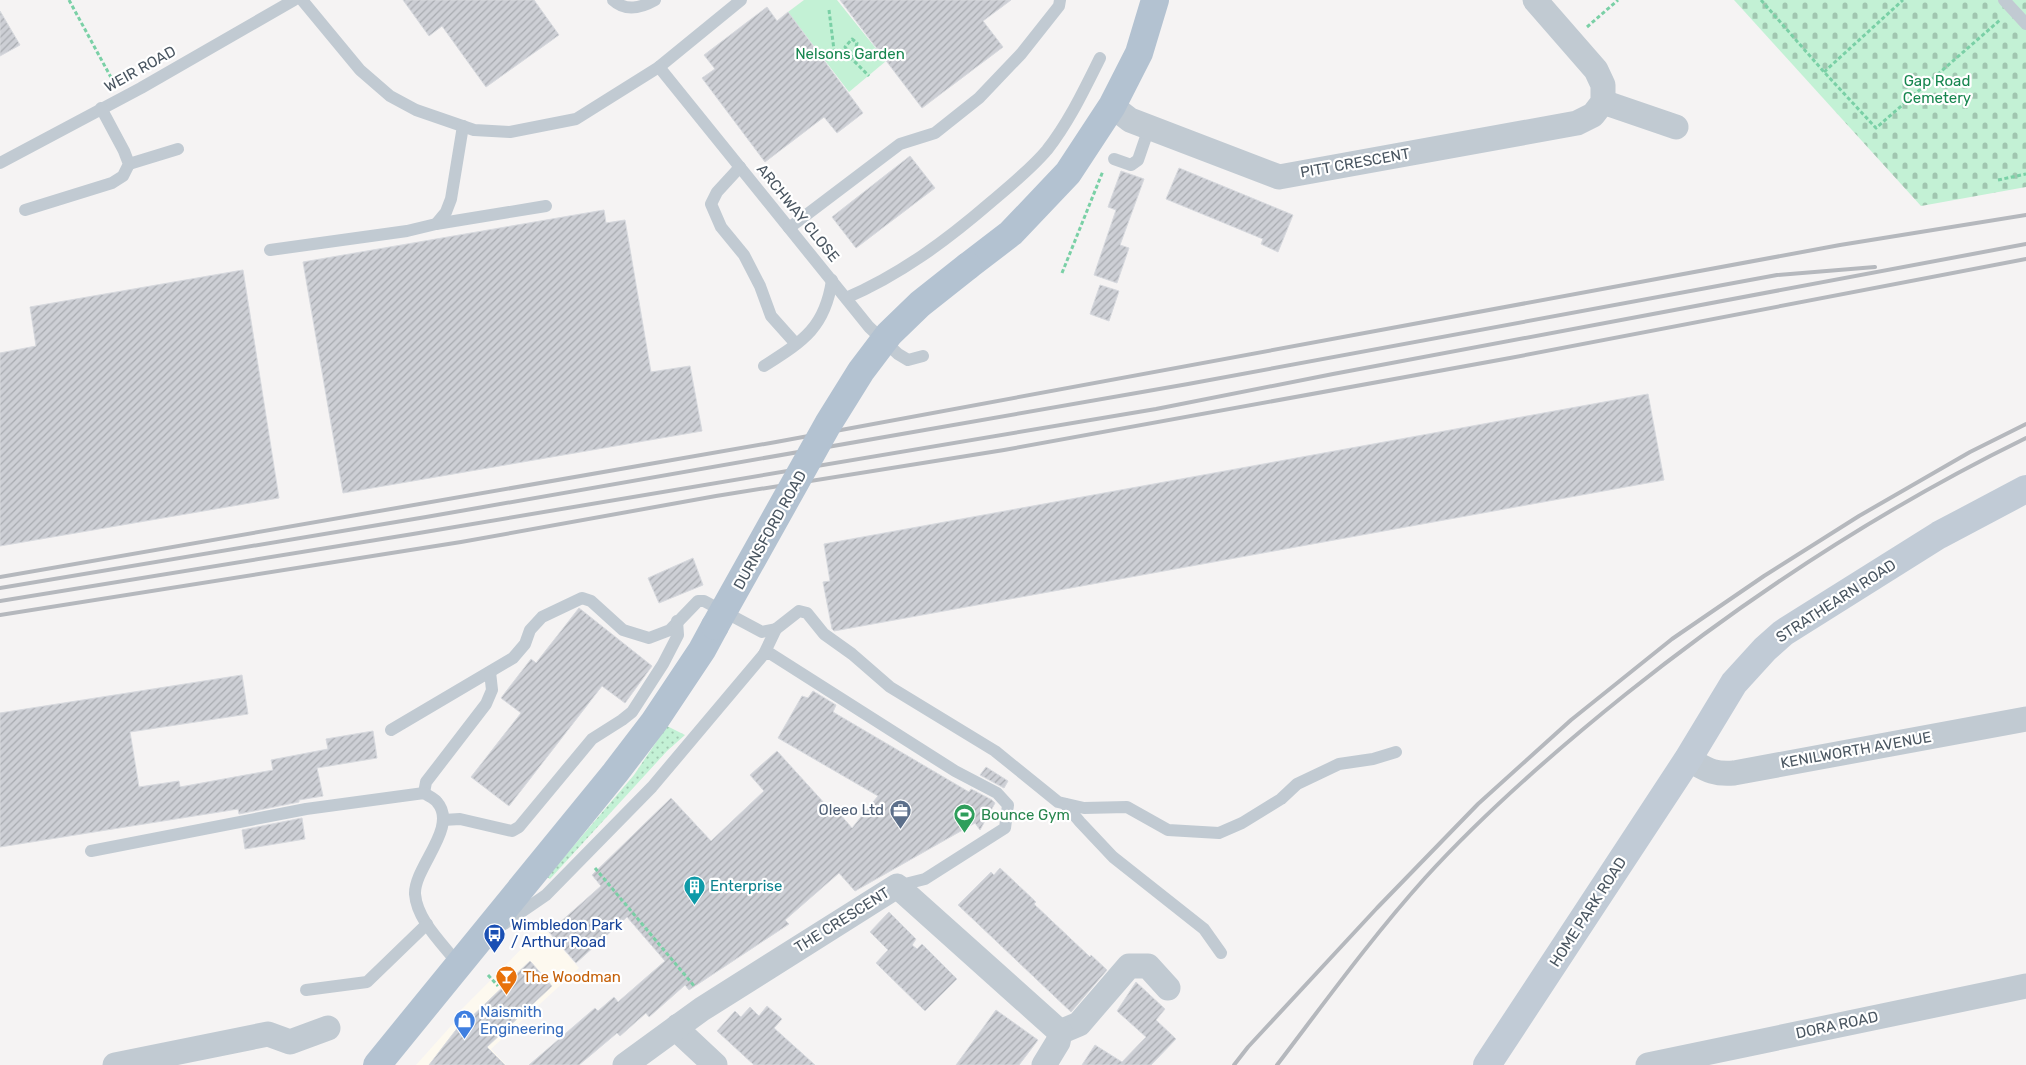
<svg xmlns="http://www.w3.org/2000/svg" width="2026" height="1065" viewBox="0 0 2026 1065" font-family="Rubik,sans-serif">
<defs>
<pattern id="grass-dots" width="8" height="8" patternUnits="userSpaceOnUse" patternTransform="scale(1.25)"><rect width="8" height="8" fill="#c3f1d5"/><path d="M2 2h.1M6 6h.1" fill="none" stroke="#a0c6b0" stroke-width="1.8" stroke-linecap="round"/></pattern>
<pattern id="cemetery-stones" width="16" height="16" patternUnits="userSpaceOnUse" patternTransform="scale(1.25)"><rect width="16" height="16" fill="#c3f1d5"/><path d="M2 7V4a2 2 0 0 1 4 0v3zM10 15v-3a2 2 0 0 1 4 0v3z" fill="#a0c6b0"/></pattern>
<pattern id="building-hatch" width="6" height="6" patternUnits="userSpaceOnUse" patternTransform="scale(1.25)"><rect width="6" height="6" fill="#cdcfd5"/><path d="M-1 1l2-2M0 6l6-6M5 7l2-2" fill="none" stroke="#a8abb0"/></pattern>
</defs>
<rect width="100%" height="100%" fill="#f5f3f3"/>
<!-- commercial -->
<polygon fill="#fdf9ef" points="543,927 579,968 491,1049 506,1065 416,1065 459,1017 457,1014"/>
<!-- grass -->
<polygon fill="url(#grass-dots)" points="667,726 685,735 667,751 550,879 547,877 634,775"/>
<!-- cemetery -->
<polygon fill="url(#cemetery-stones)" points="1734,0 2026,0 2026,187 1921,206"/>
<!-- garden -->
<polygon fill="#c3f1d5" points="804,0 837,0 886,61 849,92 788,12"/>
<!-- building -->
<g fill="url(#building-hatch)" stroke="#d7d9de">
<polygon points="403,0 534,0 559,35 486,87 442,26 429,36"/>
<polygon points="840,0 1011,0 983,21 1003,47 922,108"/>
<polygon points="767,7 777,21 788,12 863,113 837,133 824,117 765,162 702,78 715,69 704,55"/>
<polygon points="0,11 20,45 0,56"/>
<polygon points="910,156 935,188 856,248 832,217"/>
<polygon points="1179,168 1293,215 1278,252 1261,244 1263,239 1166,199"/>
<polygon points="1121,171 1144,179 1120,245 1129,248 1117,283 1094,275 1116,210 1108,207"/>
<polygon points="604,210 606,223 625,220 651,372 690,366 702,431 343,493 303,262"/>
<polygon points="243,270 279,498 0,546 0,353 36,346 30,307"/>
<polygon points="1100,285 1119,291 1109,321 1090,314"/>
<polygon points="1648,394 1664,480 834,631 832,629 823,582 830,581 824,544"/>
<polygon points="693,558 703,585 659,603 648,578"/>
<polygon points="579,608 652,666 625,703 602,686 509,806 471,777 521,713 501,698 531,659 536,663"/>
<polygon points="242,675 248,714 130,732 139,787 179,781 180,787 273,770 271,760 328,749 326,739 373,731 377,758 317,768 323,796 299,800 299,802 239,814 238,809 0,847 0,713"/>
<polygon points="813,691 836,705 833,712 969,792 971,789 992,800 995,803 980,830 975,823 855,891 839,873 785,920 789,924 689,990 685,985 649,1017 646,1013 620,1036 617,1033 579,1065 529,1065 595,1008 598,1011 614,997 618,1002 665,961 627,917 576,963 549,932 601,886 592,875 671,798 711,841 764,791 750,775 777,751 836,816 839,813 852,828 878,796 778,738 802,696 808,698"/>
<polygon points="986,767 1008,781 1004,788 980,775"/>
<polygon points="302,818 305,839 245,849 242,830"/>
<polygon points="1000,868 1036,902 1034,904 1090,957 1091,955 1107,970 1071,1012 958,905 991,872 994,875"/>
<polygon points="889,912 916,939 912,945 917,949 922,944 957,979 925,1011 876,963 888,950 870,932"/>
<polygon points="530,961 552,986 487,1047 505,1065 429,1065 462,1022 464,1024"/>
<polygon points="1136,982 1165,1009 1156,1020 1176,1039 1151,1065 1082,1065 1095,1045 1122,1062 1146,1037 1117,1011"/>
<polygon points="767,1006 782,1019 774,1028 815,1065 754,1065 717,1031 735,1011 741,1017 750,1007 759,1016"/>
<polygon points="996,1010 1038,1040 1019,1065 956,1065"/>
</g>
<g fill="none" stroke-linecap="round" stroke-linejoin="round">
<!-- path -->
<g stroke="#7ad0a6" stroke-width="3" stroke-dasharray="4 2.5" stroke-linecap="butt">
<polyline points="69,0 114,83"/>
<polyline points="1761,0 1824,72 1876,128 2000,20"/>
<polyline points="829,10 834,50 840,57 852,59 869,76"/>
<polyline points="1587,27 1618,0"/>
<polyline points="852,59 857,43 852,39 845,47 849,52 854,51"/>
<polyline points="1824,72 1903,0"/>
<polyline points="1998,180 2026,174"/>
<polyline points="1062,273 1103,171"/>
<polyline points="595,868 695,987"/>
<polyline points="488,975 498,986"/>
</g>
<!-- lane -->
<g stroke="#c1cad2" stroke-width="12">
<polyline points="302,0 360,70 390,96 416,110 474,130 510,132 576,119 659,67 741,0"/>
<path d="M613,0c13,12 28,8 42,0"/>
<polyline points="2004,0 2026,24"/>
<polyline points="659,67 869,327 898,354 908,360 923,356"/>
<polyline points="1114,159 1131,165 1138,160 1149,128"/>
<polyline points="0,163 141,88 294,0"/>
<polyline points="129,164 178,149"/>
<polyline points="740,167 717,192 711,204 721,227 744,255 760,286 771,316 796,344"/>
<polyline points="25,210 112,183 123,176 129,164 124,151 101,108"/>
<polyline points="436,224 546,206"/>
<polyline points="789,228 900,144 935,133 979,98 1021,54 1059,6 1060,0"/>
<polyline points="270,250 407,231 436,224 446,212 451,199 463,126"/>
<path d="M846,298c54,-23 101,-58 145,-96 19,-16 40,-33 56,-52 22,-28 37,-60 53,-92"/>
<path d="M764,366c39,-25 61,-38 68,-86"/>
<polyline points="764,654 771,654 955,771 997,793 1008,805 1005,828 925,879 897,886"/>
<polyline points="391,730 513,658 525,644 530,630 542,617 582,598 591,601 623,630 649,638 670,630 698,601 704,601 762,632 776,629"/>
<polyline points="424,793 426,782 486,704 492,690 490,672"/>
<polyline points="1065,804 1080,822 1113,857 1204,929 1221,953"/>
<polyline points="443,820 460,819 512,831 519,827 592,739 622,720 632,712 663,664 678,635 677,621"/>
<path d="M91,851l215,-42 118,-16c4,3 10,5 13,9 22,25 -23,65 -22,92 2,27 29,51 44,71"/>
<polyline points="504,924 546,895 652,787 764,654 776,629 799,611 807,613 824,634 852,654 890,687 995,751 1058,802 1084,808 1127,807 1168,830 1219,833 1242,823 1281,799 1297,784 1339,764 1373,759 1396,752"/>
<polyline points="306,990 367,982 427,924"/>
</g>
<!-- street -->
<g stroke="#c1cad2" stroke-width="25">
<polyline points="1603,102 1676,127"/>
<polyline points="1112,106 1130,120 1279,177 1577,123 1593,115 1603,102 1603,85 1596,70 1535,0"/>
<path d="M1688,759c18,10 25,16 46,14l292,-54"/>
<polyline points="678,1026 684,1036 715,1065"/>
<polyline points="1060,1032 1079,1024 1129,966 1148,966 1168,988"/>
<polyline points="115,1065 268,1034 290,1042 328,1028"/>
<polyline points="625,1065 702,1009 897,886 1060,1032 1058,1042 1044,1065"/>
<polyline points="1648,1065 2026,986"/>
</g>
<!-- secondary -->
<polyline stroke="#c1cbd6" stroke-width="28" points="1487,1065 1688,759 1734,683 1765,649 1783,633 1939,535 2026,489"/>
<!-- primary -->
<g stroke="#b3c2d1" stroke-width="28">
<polyline points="968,266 1011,233 1068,173 1112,106 1139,53 1155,0"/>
<polyline points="377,1065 615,773 654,722 702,650 715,626"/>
</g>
<!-- rail -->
<g stroke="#b5b8bd" stroke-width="4">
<polyline points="0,577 776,442 1840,245 2026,215"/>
<polyline points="0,588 426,517 1188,384 1777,275 1875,267"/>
<polyline points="0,601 413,534 1156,409 1333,374 2026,244"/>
<polyline points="0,615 461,542 716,496 1004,450 1510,358 2026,259"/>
<polyline points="1234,1065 1248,1047 1377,908 1478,804 1571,720 1672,639 1764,576 1859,516 1970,452 2026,424"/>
<path d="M1277,1065c48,-63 95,-128 148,-187 61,-67 130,-127 201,-184 124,-99 257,-186 400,-256"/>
</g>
<!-- primary-bridge -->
<polyline stroke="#b3c2d1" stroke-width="28" points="715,626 828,424 861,371 889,334 920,304 968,266"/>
</g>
<!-- icons -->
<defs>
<symbol id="office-pin" viewBox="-11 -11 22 30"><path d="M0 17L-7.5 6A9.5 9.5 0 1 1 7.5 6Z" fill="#5c6f8a" stroke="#fff"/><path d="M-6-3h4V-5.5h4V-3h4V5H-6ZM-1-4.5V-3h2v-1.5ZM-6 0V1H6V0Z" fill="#fff"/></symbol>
<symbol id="stadium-pin" viewBox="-11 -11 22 30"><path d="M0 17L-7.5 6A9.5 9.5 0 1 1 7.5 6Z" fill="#2e9e5b" stroke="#fff"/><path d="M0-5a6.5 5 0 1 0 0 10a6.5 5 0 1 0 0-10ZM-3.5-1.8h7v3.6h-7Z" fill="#fff"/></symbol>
<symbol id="building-pin" viewBox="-11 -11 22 30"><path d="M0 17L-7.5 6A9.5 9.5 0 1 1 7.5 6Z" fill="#0f9aa8" stroke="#fff"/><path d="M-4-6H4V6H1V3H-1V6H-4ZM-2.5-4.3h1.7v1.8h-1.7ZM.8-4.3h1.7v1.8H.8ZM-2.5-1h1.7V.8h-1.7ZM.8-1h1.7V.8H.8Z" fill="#fff"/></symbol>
<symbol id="bus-pin" viewBox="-11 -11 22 30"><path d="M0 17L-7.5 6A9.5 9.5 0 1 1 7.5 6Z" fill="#1a4fb4" stroke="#fff"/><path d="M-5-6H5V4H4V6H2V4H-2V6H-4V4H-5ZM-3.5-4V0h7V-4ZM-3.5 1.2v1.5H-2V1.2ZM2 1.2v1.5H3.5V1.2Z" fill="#fff"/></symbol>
<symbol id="bar-pin" viewBox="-11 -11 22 30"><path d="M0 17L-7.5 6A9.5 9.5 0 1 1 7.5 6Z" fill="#e8710a" stroke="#fff"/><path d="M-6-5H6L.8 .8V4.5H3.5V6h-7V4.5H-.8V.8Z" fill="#fff"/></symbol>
<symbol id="shop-pin" viewBox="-11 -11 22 30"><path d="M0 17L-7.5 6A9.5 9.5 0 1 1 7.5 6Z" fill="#3f7fe0" stroke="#fff"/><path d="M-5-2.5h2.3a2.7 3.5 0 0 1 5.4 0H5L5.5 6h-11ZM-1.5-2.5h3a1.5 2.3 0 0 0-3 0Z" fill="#fff"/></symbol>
</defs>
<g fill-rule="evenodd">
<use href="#office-pin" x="888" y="798" width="25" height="34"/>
<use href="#stadium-pin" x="952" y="802" width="25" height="34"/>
<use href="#building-pin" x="682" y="874" width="25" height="34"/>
<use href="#bus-pin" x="482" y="922" width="25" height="34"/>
<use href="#bar-pin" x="494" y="964" width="25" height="34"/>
<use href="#shop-pin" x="452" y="1008" width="25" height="34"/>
</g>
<g text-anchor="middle" stroke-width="4.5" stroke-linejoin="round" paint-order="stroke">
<!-- park labels -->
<g font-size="15" fill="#17864f" stroke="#fff">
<text x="850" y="59">Nelsons Garden</text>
<text x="1937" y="86">Gap Road<tspan x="1937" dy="17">Cemetery</tspan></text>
</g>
<!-- street labels -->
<g font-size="15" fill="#4a5661" stroke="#fff">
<text transform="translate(140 69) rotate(-29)" y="5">WEIR ROAD</text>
<text transform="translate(1355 163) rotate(-10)" y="5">PITT CRESCENT</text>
<text transform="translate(798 213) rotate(51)" y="5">ARCHWAY CLOSE</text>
<text transform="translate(770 530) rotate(-61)" y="5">DURNSFORD ROAD</text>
<text transform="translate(1836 601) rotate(-33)" y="5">STRATHEARN ROAD</text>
<text transform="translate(1856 750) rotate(-10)" y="5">KENILWORTH AVENUE</text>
<text transform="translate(1588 912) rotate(-57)" y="5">HOME PARK ROAD</text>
<text transform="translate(842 920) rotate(-32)" y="5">THE CRESCENT</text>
<text transform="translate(1837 1025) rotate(-12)" y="5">DORA ROAD</text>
</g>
<!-- service labels -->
<g font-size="15" fill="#4e5e75" stroke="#fff" text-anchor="end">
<text x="884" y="815">Oleeo Ltd</text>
</g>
<!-- leisure labels -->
<g font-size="15" fill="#27864d" stroke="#fff" text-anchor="start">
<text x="981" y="820">Bounce Gym</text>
</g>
<!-- culture labels -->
<g font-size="15" fill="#0d838f" stroke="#fff" text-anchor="start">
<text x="710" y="891">Enterprise</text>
</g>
<!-- transit labels -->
<g font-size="15" fill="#164399" stroke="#fff" text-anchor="start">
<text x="511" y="930">Wimbledon Park<tspan x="511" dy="17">/ Arthur Road</tspan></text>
</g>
<!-- food labels -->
<g font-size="15" fill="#c56008" stroke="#fff" text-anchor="start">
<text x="523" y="982">The Woodman</text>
</g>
<!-- shop labels -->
<g font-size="15" fill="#366cbe" stroke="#fff" text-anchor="start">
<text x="480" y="1017">Naismith<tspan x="480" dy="17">Engineering</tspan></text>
</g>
</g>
</svg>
